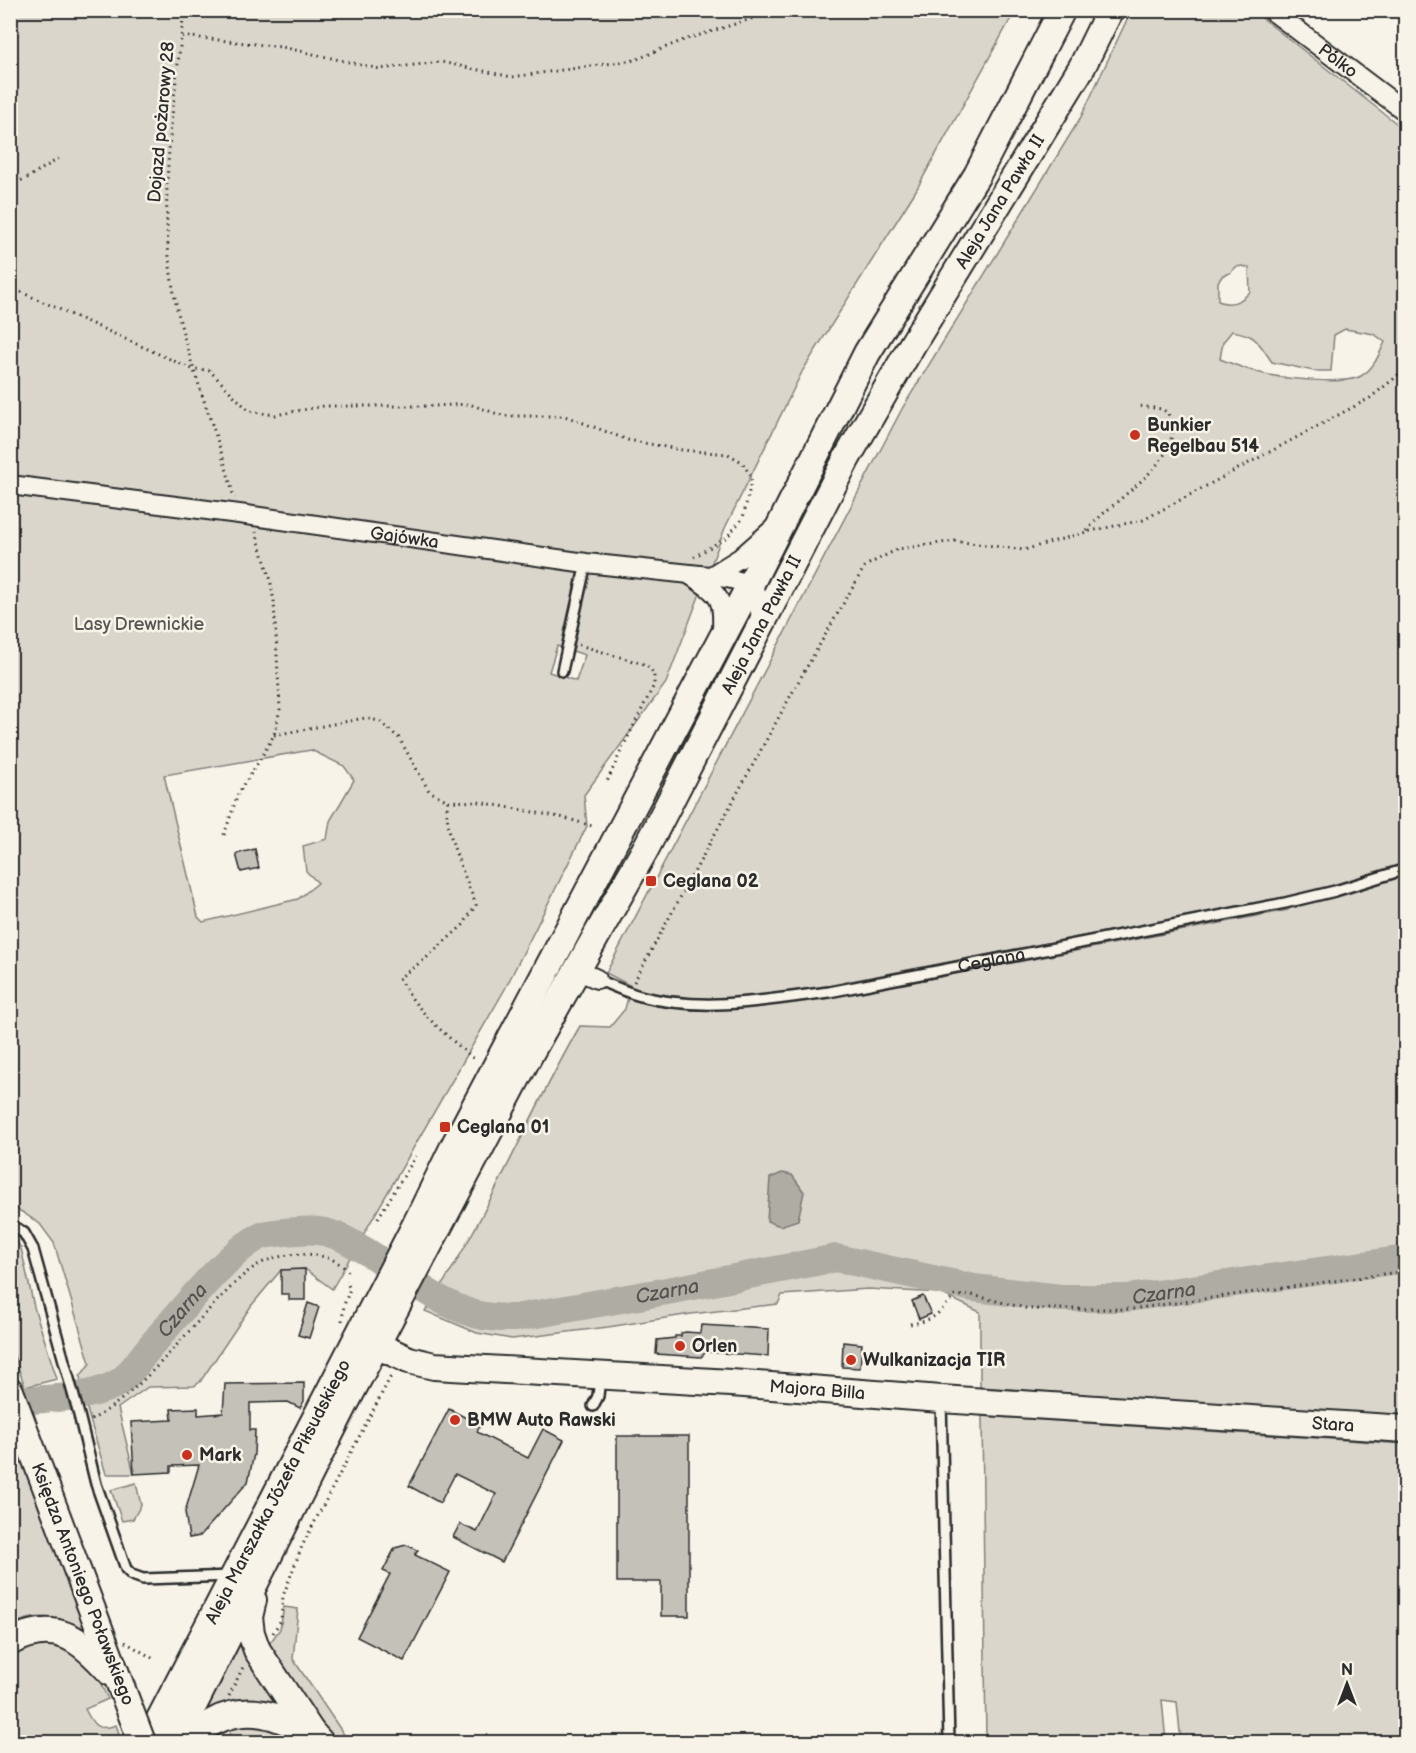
<svg xmlns="http://www.w3.org/2000/svg" width="1416" height="1753" viewBox="0 0 1416 1753" font-family="'Balsamiq Sans',sans-serif">
<rect width="100%" height="100%" fill="#f7f3e8"/>
<filter id="ink" filterUnits="userSpaceOnUse"><feTurbulence type="fractalNoise" baseFrequency=".0167" numOctaves="2"/><feDisplacementMap in="SourceGraphic" scale="12" xChannelSelector="R" yChannelSelector="G"/><feConvolveMatrix kernelMatrix="1 2 1 2 8 2 1 2 1" color-interpolation-filters="sRGB"/></filter>
<g filter="url(#ink)">
<!-- green -->
<g fill="#dad6cc" stroke="#82807c" stroke-width="1.5" fill-rule="evenodd">
<path d="M10,11h1005l-100,181 -112,178 -78,158 -59,155 -82,112 3,31 -82,163 -173,300 -27,-20 -24,1 -30,36 -51,76 -6,4 -46,1 -30,21 16,66h-28l-18,-61 -8,-36 10,-14 -36,-120 -14,-19 -18,-12 -11,-5zM557,646l28,9 -9,26 -27,-9zM311,750l33,16 10,14 -24,41 -3,18 -24,7 3,25 12,12 -20,16 -95,23 -5,-5 -34,-142z"/>
<path d="M1131,11h122l152,119v1287l-425,-30v-75l-40,-19 -72,-4 -86,6 -4,9 -87,10 -83,13 -96,12 -35,-6 -52,-22c62,-90 101,-192 155,-285l30,1 15,-18 6,-23 -25,-13 297,-566 178,-290zM1243,266l6,2 1,24c-9,10 -20,14 -32,9v-19l5,-7 7,-2 6,-6zM1345,329l29,5 11,8c-6,12 -11,27 -24,34 -16,9 -72,3 -92,-1 -16,-3 -34,-10 -49,-16l3,-17 9,-11c25,4 26,11 40,31l42,9h17l3,-36zM1301,894l-13,16 -437,84 -1,-13z"/>
<polygon points="11,1236 15,1239 21,1248 34,1307 57,1379 25,1387 11,1347"/>
<polygon points="982,1416 1405,1444 1405,1742 1181,1742 1177,1702 1162,1700 1166,1742 986,1742"/>
<path d="M10,1433l80,197c-27,-11 -53,-20 -79,-4v-38l4,-20 -5,-31z"/>
<polygon points="136,1483 141,1505 133,1519 122,1521 111,1490"/>
<polygon points="284,1607 298,1609 293,1659 349,1742 336,1742 266,1648 280,1629"/>
<polygon points="239,1639 284,1707 200,1719"/>
<path d="M27,1644h37l31,28 13,27 -23,10c8,16 12,23 31,16l3,8 -6,9h-102l-1,-89z"/>
<polygon points="245,1720 295,1735 303,1742 227,1742 231,1730 231,1724"/>
</g>
<!-- water -->
<polygon fill="#afaca4" stroke="#7a7874" stroke-width="1.5" points="782,1173 792,1175 804,1192 798,1220 780,1226 767,1221 770,1178"/>
<g fill="none" stroke-linecap="round" stroke-linejoin="round">
<!-- river -->
<path stroke="#afaca4" stroke-width="28" id="s1" d="M10,1402c35,-5 81,-1 111,-21 9,-7 17,-19 24,-28 23,-26 92,-115 123,-119 16,-2 35,-5 50,-3 20,2 37,14 54,24 31,20 67,49 103,59 13,4 26,4 40,4l163,-29 158,-31 138,30 87,10h66l279,-39"/>
</g>
<!-- building -->
<g fill="#c4c1b9" stroke="#2b2b2b" stroke-width="1.5">
<polygon points="255,849 259,868 241,872 236,854"/>
<polygon points="305,1269 305,1300 289,1300 289,1294 281,1294 281,1270"/>
<polygon points="923,1296 931,1314 919,1319 912,1301"/>
<polygon points="308,1303 319,1307 309,1338 298,1335"/>
<polygon points="701,1325 769,1329 768,1356 706,1352 701,1357 656,1354 657,1340 675,1338 675,1336 681,1336 681,1333 686,1332 700,1333"/>
<polygon points="843,1342 862,1344 860,1368 842,1367"/>
<polygon points="304,1383 304,1401 300,1408 288,1402 250,1403 250,1430 255,1430 254,1454 248,1482 200,1536 189,1538 185,1512 199,1465 171,1466 171,1472 134,1474 131,1422 172,1420 171,1409 198,1408 198,1415 223,1413 225,1384"/>
<polygon points="449,1409 480,1425 477,1432 528,1458 543,1429 564,1440 502,1562 453,1537 460,1524 477,1532 496,1494 455,1474 440,1503 409,1486"/>
<polygon points="617,1436 689,1436 689,1616 661,1616 661,1582 617,1582"/>
<polygon points="406,1545 418,1550 415,1555 450,1572 404,1661 357,1637 390,1574 383,1571 395,1548"/>
</g>
<g fill="none" stroke-linecap="round" stroke-linejoin="round">
<defs>
<g id="lane">
<polyline points="562,671 586,563"/>
<path id="s2" d="M597,979c15,7 31,14 47,18 61,15 124,3 185,-5l456,-89 50,-12 71,-22"/>
<polyline points="10,1224 24,1233 33,1249 79,1415 96,1484 126,1569 132,1575 143,1579 232,1576"/>
<polyline points="941,1401 949,1742"/>
<polyline points="593,1406 598,1396 600,1378"/>
</g>
<g id="street">
<path id="s3" d="M1271,10l135,102"/>
<path id="s4" d="M10,485l229,29 347,49 142,15c6,2 13,3 19,6 13,6 14,28 13,41"/>
<path d="M690,575c32,21 33,22 32,60"/>
<polyline points="711,576 740,558 774,528"/>
<polyline points="577,970 597,979"/>
</g>
<g id="secondary">
<path id="s5" d="M376,1345l33,15 25,6 297,17 210,16 465,30"/>
<polyline points="10,1391 120,1684"/>
<polyline points="253,1600 249,1617 251,1633 257,1650 311,1732 320,1742"/>
<path d="M10,1642c46,-24 71,-3 101,31"/>
<path id="s6" d="M148,1742l267,-516 40,-82 295,-559 117,-232 110,-178 85,-165"/>
<path id="s7" d="M175,1742l170,-338 188,-356 113,-200 201,-390 65,-113 170,-278 28,-57"/>
<path d="M188,1742c6,-8 16,-15 25,-20 35,-19 65,-6 98,10"/>
</g>
</defs>
<!-- lane casing -->
<use href="#lane" stroke="#2b2b2b" stroke-width="14"/>
<!-- street casing -->
<use href="#street" stroke="#2b2b2b" stroke-width="22"/>
<!-- secondary casing -->
<use href="#secondary" stroke="#2b2b2b" stroke-width="30"/>
<!-- path -->
<g stroke="#2b2b2b" stroke-width="3" stroke-dasharray="1.5 4.5" stroke-linecap="butt">
<path d="M184,10c-9,89 -25,175 -13,264 10,78 45,149 63,224"/>
<polyline points="182,36 282,47 380,69 441,62 512,77 635,60 681,41 751,19 760,10"/>
<polyline points="10,185 27,178 60,158"/>
<polyline points="10,287 192,369 209,370 249,411 275,415 324,406 435,406 469,404 503,416 565,416 628,440 682,450 728,454 742,462 752,478 743,518 727,537 694,557"/>
<path d="M1087,531c22,-30 89,-64 85,-104 0,-5 -3,-10 -4,-14l-6,-4 -24,-3"/>
<polyline points="579,645 647,665 654,674 654,685 620,753 606,784"/>
<polyline points="274,735 365,718 379,721 399,738 429,791 448,801 479,802 565,818 592,826"/>
<path d="M448,801c-6,29 18,76 28,104l-13,20 -38,34 -26,19c17,33 48,58 75,81"/>
<polyline points="224,835 238,794 261,758 274,735 280,709 274,602 270,578 256,532"/>
<polyline points="634,982 797,684 865,566 898,549 955,541 1024,550 1086,532 1143,520 1370,398 1396,377 1406,366"/>
<polyline points="378,1218 416,1156"/>
<polyline points="342,1321 344,1305 350,1289 346,1281"/>
<path d="M910,1324c27,-4 26,-10 45,-28l17,-1 57,14h103l274,-38"/>
<path d="M91,1420c49,-27 88,-80 127,-120 12,-11 23,-25 38,-34 24,-15 75,-19 93,7"/>
<polyline points="273,1633 281,1620 283,1596 302,1546 390,1378 394,1375"/>
<polyline points="125,1642 154,1659"/>
<polyline points="229,1696 243,1667"/>
</g>
<!-- lane -->
<use href="#lane" stroke="#f7f3e8" stroke-width="9"/>
<!-- street -->
<use href="#street" stroke="#f7f3e8" stroke-width="18"/>
<!-- secondary -->
<use href="#secondary" stroke="#f7f3e8" stroke-width="26"/>
<defs>
<polyline id="secondary-bridge" points="120,1684 142,1742"/>
</defs>
<!-- secondary-bridge casing -->
<use href="#secondary-bridge" stroke="#2b2b2b" stroke-width="30" stroke-linecap="butt"/>
<!-- secondary-bridge -->
<use href="#secondary-bridge" stroke="#f7f3e8" stroke-width="26"/>
</g>
</g>
<!-- markers -->
<g fill="#c8321e" stroke="#f7f3e8" stroke-width="2">
<circle cx="1135" cy="435" r="6"/>
<rect x="645" y="875" width="12" height="12" rx="3"/>
<rect x="439" y="1121" width="12" height="12" rx="3"/>
<circle cx="680" cy="1346" r="6"/>
<circle cx="851" cy="1360" r="6"/>
<circle cx="455" cy="1420" r="6"/>
<circle cx="187" cy="1455" r="6"/>
</g>
<g text-anchor="middle" stroke-width="5" stroke-linejoin="round" paint-order="stroke">
<!-- street labels -->
<g font-size="18" fill="#2b2b2b" stroke="#f7f3e8">
<text dy="6" stroke="none"><textPath href="#s3" startOffset="84">Pólko</textPath></text>
<text transform="translate(161 122) rotate(-85)" y="6">Dojazd pożarowy 28</text>
<text dy="6" stroke="none"><textPath href="#s7" startOffset="1748">Aleja Jana Pawła II</textPath></text>
<text dy="6" stroke="none"><textPath href="#s4" startOffset="398">Gajówka</textPath></text>
<text dy="6" stroke="none"><textPath href="#s7" startOffset="1262">Aleja Jana Pawła II</textPath></text>
<text dy="6" stroke="none"><textPath href="#s2" startOffset="402">Ceglana</textPath></text>
<text dy="6" stroke="none"><textPath href="#s5" startOffset="446">Majora Billa</textPath></text>
<text dy="6" stroke="none"><textPath href="#s5" startOffset="963">Stara</textPath></text>
<text dy="6" stroke="none"><textPath href="#s6" startOffset="282">Aleja Marszałka Józefa Piłsudskiego</textPath></text>
<text transform="translate(83 1584) rotate(69)" y="6">Księdza Antoniego Poławskiego</text>
</g>
<!-- poi labels -->
<g font-size="18" font-weight="bold" fill="#2b2b2b" stroke="#f7f3e8" text-anchor="start">
<text x="1147" y="431">Bunkier<tspan x="1147" dy="21">Regelbau 514</tspan></text>
<text x="663" y="887">Ceglana 02</text>
<text x="457" y="1133">Ceglana 01</text>
<text x="692" y="1352">Orlen</text>
<text x="863" y="1366">Wulkanizacja TIR</text>
<text x="467" y="1426">BMW Auto Rawski</text>
<text x="199" y="1461">Mark</text>
</g>
<!-- park labels -->
<g font-size="18" fill="#575653" stroke="#f7f3e8">
<text x="139" y="630">Lasy Drewnickie</text>
</g>
<!-- water labels -->
<g font-size="20" font-style="italic" fill="#53524f" stroke="#f7f3e8">
<text dy="7" stroke="none"><textPath href="#s1" startOffset="748">Czarna</textPath></text>
<text dy="7" stroke="none"><textPath href="#s1" startOffset="1252">Czarna</textPath></text>
<text dy="7" stroke="none"><textPath href="#s1" startOffset="208">Czarna</textPath></text>
</g>
</g>
<!-- margin -->
<rect width="1416" height="1753" fill="none" stroke="#f7f3e8" stroke-width="36"/>
<rect x="18" y="18" width="1380" height="1717" fill="none" stroke="#2b2b2b" stroke-width="2" filter="url(#ink)"/>
<!-- north arrow -->
<g transform="translate(1347 1684)" stroke="#f7f3e8" stroke-width="4.5" paint-order="stroke">
<path d="M0-4.5L10 22L0 15L-10 22Z" fill="#2b2b2b"/>
<text y="-9" font-size="16" font-weight="bold" text-anchor="middle" fill="#2b2b2b">N</text>
</g>
</svg>
